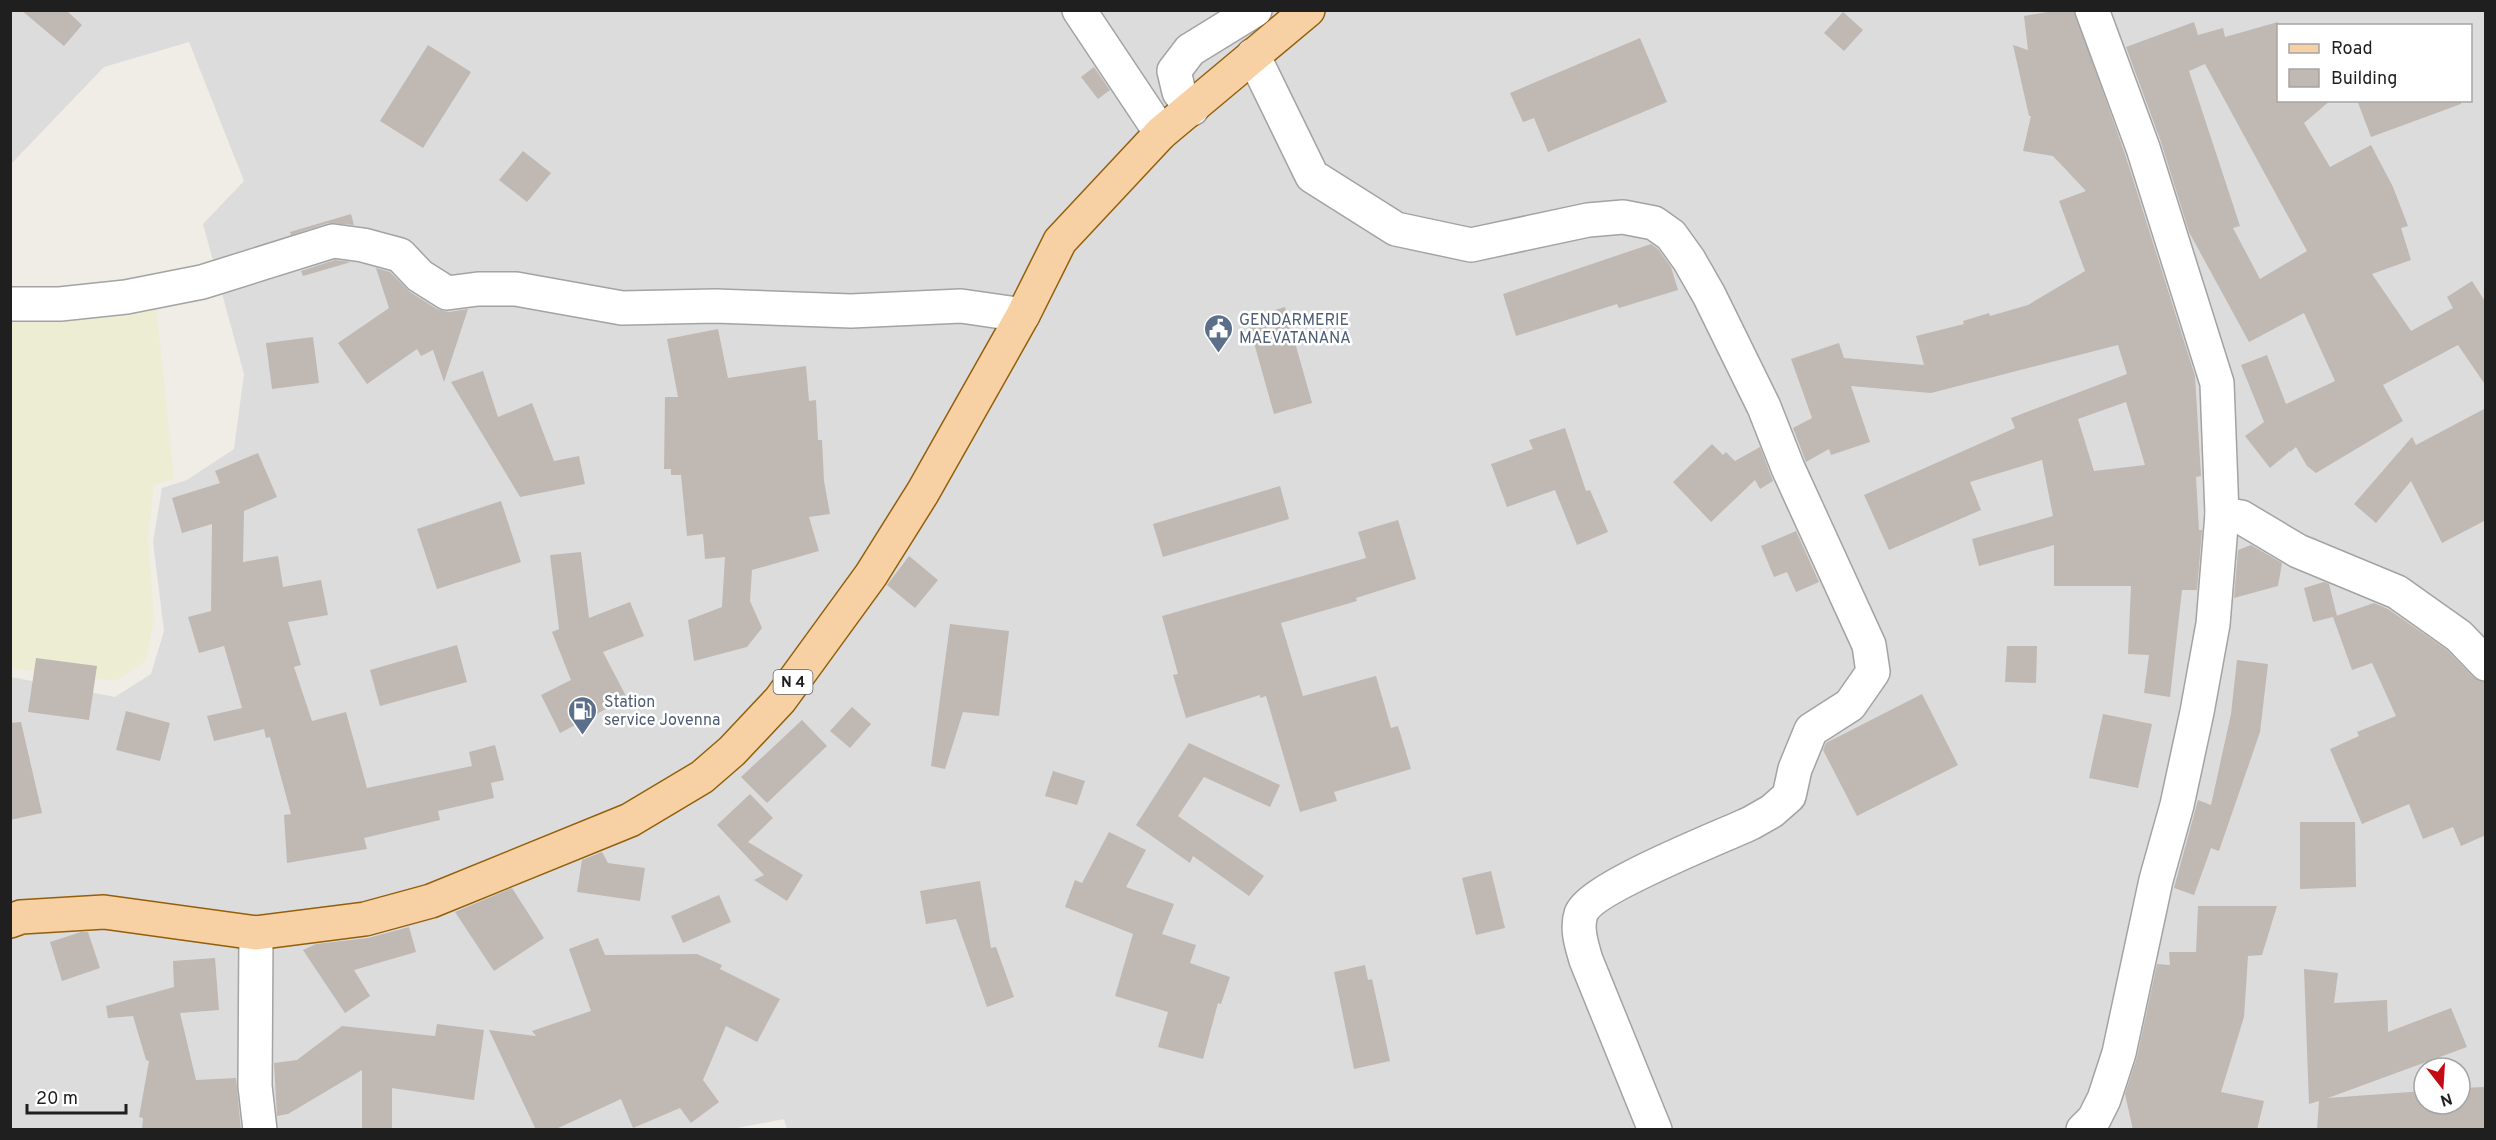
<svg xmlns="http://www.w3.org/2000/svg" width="2496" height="1140" viewBox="0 0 2496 1140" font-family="Overpass,sans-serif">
<rect width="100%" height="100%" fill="#f0ece6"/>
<!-- residential -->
<path fill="#dddcdc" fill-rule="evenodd" d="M11,11h2474v1118l-1698,1 -3,-11 -57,11 -716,-1v-452l104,20 36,-23 13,-43 -11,-89 9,-54 25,-8 47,-31 10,-75 -41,-150 41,-43 -55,-139 -85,25 -93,97zM2278,26h192v74h-192zM2424,1068h36v36h-36z"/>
<!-- farmland -->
<polygon fill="#ecedd3" points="156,306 174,478 154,485 148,536 154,619 146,660 115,681 11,668 10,323"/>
<!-- building -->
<g fill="#c0b8b3" fill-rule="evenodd">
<polygon points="21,10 66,10 82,25 64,46"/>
<path d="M2059,10h15l51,144 70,222 6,100 -5,1 3,53h3l-5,60h-15l-12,107 -26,-4 5,-38 -21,-1 3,-68h-77v-41l-75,21 -7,-27 81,-23 -11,-56 -72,22 11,28 -92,40 -25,-55 151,-67 -4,-10 116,-44 -9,-29 -187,48 -80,-7 19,56 -39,13 -2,-6 -23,13 -13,-34 19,-10 -21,-59 48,-16 5,15 80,7 -8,-29 48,-12 -1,-3 26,-8 1,3 38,-11 57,-34 -26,-70 27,-10 -33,-35 -30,-5 8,-35h-2l-16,-71 15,5 -4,-34zM2126,402l19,63 -51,6 -16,-52z"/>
<polygon points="1843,12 1863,30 1844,51 1824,33"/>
<path d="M2194,22l4,13 25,-7 2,9 53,-15v78h53l-27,23 26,44 41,-22 22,42 15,39 -7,2 10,32 -39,14 39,57 42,-23 -6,-11 25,-16 14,22v83l-28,-41 -75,40 20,36 -87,52 -9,-7 -11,-19 -6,5 -2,-2 1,2 -19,16 -25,-32 19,-14 -23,-57 26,-10 19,49 49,-23 -31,-68 -55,29 -60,-110 -28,-90 -35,-95zM2205,64l102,187 -47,28 -27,-51 7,-2 -51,-155z"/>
<polygon points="1640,38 1667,102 1548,152 1534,118 1523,122 1510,93"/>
<polygon points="428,45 471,72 423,148 380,121"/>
<polygon points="1094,67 1110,90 1098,99 1081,77"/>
<polygon points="2357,100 2461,100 2461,104 2371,137"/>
<polygon points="523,151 551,173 527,202 499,180"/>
<polygon points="351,214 354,225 328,223 291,235 290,232"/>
<polygon points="1651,244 1658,249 1671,267 1678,290 1619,308 1617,304 1516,336 1503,294"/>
<polygon points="335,260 351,262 303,276 301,271"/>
<polygon points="376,268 390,272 410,292 437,309 449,312 468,309 444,382 433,350 421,356 417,349 367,384 338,343 389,308"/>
<polygon points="1285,307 1312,403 1274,414 1247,318"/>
<polygon points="718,329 728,378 806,366 809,401 816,400 818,440 822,440 824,481 830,514 809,517 819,551 752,570 750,601 762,628 747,647 694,661 688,620 722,607 725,557 705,559 703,534 687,536 681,475 671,475 671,469 664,469 665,397 678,397 667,339"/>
<polygon points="313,337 319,383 272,389 266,343"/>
<polygon points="483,371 498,417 532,403 554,461 579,456 585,484 520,497 451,382"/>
<polygon points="2486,408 2486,520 2442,543 2411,481 2376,523 2354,504 2412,437 2416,445"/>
<polygon points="1565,428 1586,491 1590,490 1608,532 1577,545 1555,490 1507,507 1491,464 1533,449 1529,440"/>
<polygon points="1712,444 1723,455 1726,452 1735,461 1760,447 1773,481 1760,489 1755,480 1711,522 1673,482"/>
<polygon points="258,453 277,497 244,511 243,562 278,556 283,587 321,580 328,615 288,622 301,665 294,667 312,721 346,712 367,788 472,766 469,752 495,745 504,780 491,783 494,798 438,811 440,820 364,838 367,849 287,863 284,815 291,814 270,737 266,738 264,729 214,741 207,716 242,708 224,646 199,653 188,617 211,611 212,524 182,533 172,498 220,483 215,471"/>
<polygon points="1280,486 1289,519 1163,557 1153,524"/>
<polygon points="501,501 521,562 437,589 417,529"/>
<polygon points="1398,520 1416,579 1356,598 1357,601 1281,623 1303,696 1376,676 1391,728 1398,726 1411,769 1334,792 1337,801 1300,812 1266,696 1260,698 1260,695 1186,718 1173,675 1178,674 1162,616 1366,558 1358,532"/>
<polygon points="1796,531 1819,582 1796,592 1787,572 1774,577 1761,546"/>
<polygon points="2251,545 2282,563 2278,586 2234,598 2238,550"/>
<polygon points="581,552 589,618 630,602 644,636 603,652 627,698 560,733 541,695 571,680 552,632 559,629 550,555"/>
<polygon points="909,556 938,580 915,608 887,585"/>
<polygon points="2324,582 2329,584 2337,616 2313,622 2304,588"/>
<polygon points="2374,603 2388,609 2447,650 2473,677 2486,682 2486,835 2461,846 2453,827 2423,839 2409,804 2362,824 2330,749 2359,736 2357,732 2396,716 2372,663 2352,670 2333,617"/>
<polygon points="950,624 1009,631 999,716 963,712 945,769 931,766"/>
<polygon points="457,645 467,682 380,706 370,670"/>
<polygon points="2007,646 2037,646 2036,683 2005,682"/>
<polygon points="36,658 97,666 89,720 28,712"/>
<polygon points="2237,660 2268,664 2260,732 2219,851 2211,848 2194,895 2174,888 2198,800 2211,805 2231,714"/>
<polygon points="1922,694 1958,765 1857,816 1823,750 1826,743"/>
<polygon points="852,707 871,724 850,748 830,731"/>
<polygon points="126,711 170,723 160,761 116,750"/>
<polygon points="2103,714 2152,724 2138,788 2089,778"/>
<polygon points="802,720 827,746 767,803 741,777"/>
<polygon points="21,722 42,813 10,820 10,723"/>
<polygon points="1189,743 1280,785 1270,807 1204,777 1178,816 1264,876 1249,896 1193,856 1190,863 1136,825"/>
<polygon points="1053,771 1085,781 1077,805 1045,796"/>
<polygon points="750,794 773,818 748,842 803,875 787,901 754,880 764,875 717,825"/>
<polygon points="2300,822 2355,822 2356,887 2300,889"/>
<polygon points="1109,832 1146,850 1126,887 1174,904 1162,934 1196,945 1190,963 1230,977 1221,1004 1218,1003 1203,1059 1158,1047 1168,1012 1115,996 1133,934 1065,907 1075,880 1082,883"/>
<polygon points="602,852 608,863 645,868 640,901 577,892 582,860"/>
<polygon points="1491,871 1505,928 1476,935 1462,878"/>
<polygon points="980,881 991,948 996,947 1014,997 987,1007 956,919 926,924 920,891"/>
<polygon points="512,888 544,938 494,971 455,912"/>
<polygon points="719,895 731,922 683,943 671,916"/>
<polygon points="2198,906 2277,906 2262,955 2248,956 2244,1017 2221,1092 2264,1101 2257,1130 2133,1130 2125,1094 2137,1057 2157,964 2170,965 2169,952 2196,952"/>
<polygon points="409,927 416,952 354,970 370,996 345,1013 303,950 316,944 368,938"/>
<polygon points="81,932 88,932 100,968 62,981 50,942"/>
<polygon points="598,938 605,955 697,954 722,965 720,969 780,999 757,1042 726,1026 703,1080 719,1102 691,1123 680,1108 633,1128 621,1099 554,1130 536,1130 489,1030 536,1036 532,1031 591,1011 569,949"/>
<polygon points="215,958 219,1010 180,1013 196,1080 236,1078 241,1130 142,1130 143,1118 139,1117 149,1061 146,1060 133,1016 108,1018 106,1006 174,987 173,961"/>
<polygon points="1365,965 1368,980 1372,979 1390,1061 1354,1069 1334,972"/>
<polygon points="2304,969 2338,973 2334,1003 2387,1000 2388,1032 2451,1008 2467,1047 2328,1098 2424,1091 2424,1104 2460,1104 2460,1088 2486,1087 2486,1130 2317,1130 2319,1101 2309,1104"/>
<polygon points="437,1024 484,1030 474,1100 392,1088 392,1130 362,1130 362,1070 288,1114 277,1116 274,1063 297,1060 342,1026 435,1036"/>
</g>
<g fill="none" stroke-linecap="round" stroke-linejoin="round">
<defs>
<g id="minor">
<polyline points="1079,10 1161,133"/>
<path d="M1253,55l59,121 84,53 75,16 117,-25 35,-3 31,6 17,12 18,25 20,35 55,112 24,61 81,177 4,27 -23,33 -39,25 -16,39 -6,27 -17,15 -21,12c-30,14 -161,65 -170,91 -5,15 1,32 5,46l69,170"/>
<polyline points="1192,109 1179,92 1174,71 1190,50 1255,10"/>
<polyline points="10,304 60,304 126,297 202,282 333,241 363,245 400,255 420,276 447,293 478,289 516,289 622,308 715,306 851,311 961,306 1023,315"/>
<polyline points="2222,514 2241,517 2298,551 2397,592 2459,636 2486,664"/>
<polyline points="256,933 255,1086 260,1130"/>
<polyline points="2083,1130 2094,1119 2104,1099 2119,1053 2156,880 2177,805 2197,712 2213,624 2222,514 2217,383 2143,148 2092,10"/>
</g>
<polyline id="major" points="10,921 21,917 104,912 256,933 365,919 431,901 630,820 702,777 732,751 780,700 871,575 923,492 1023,315 1060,241 1161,133 1308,10"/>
</defs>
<!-- minor casing -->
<use href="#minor" stroke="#a3a3a3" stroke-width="36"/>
<!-- major casing -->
<use href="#major" stroke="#935f08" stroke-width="36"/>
<!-- minor -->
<use href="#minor" stroke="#fff" stroke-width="33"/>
<!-- major -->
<use href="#major" stroke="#f7d0a4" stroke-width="33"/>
</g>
<!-- icons -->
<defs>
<symbol id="civic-pin" viewBox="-11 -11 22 30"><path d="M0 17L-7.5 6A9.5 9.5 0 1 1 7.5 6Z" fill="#5c6f8a" stroke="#fff"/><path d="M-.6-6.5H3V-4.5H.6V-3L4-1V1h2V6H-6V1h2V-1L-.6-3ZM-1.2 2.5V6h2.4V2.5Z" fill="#fff"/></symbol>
<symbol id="fuel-pin" viewBox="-11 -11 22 30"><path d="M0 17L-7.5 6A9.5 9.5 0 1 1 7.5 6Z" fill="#5c6f8a" stroke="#fff"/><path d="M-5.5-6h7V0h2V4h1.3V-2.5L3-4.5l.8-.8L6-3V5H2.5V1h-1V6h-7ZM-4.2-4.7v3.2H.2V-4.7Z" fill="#fff"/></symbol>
</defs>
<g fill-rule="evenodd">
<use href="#civic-pin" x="1202" y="312" width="33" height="45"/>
<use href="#fuel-pin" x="566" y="694" width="33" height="45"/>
</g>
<g text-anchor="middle" stroke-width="5" stroke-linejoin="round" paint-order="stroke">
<!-- shield labels -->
<rect fill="#fff" stroke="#626262" stroke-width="1.5" x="773.5" y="670" width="39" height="24" rx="4.5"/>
<g font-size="15" font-weight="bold" fill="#1f1f1f">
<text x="793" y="687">N 4</text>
</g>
<!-- service labels -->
<g font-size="16" fill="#4e5e75" stroke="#fff" text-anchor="start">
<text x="1239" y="325">GENDARMERIE<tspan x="1239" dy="18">MAEVATANANA</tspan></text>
<text x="604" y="707">Station<tspan x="604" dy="18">service Jovenna</tspan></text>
</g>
</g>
<!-- border -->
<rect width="2496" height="1140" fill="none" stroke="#1f1f1f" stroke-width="24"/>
<!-- legend -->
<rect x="2277" y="24" width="195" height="78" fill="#ffffff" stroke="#a5a5a5" stroke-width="1.5"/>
<rect x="2289" y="44" width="30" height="9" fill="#f7d0a4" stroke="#a5a5a5" stroke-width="1.5"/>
<text x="2331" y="54" font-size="18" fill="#1f1f1f">Road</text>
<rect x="2289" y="69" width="30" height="18" fill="#c0b8b3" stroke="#a5a5a5" stroke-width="1.5"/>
<text x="2331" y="84" font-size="18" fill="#1f1f1f">Building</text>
<!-- north arrow -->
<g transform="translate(2442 1086) rotate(163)"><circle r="28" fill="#ffffff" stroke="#a5a5a5" stroke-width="1.5"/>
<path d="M0-4.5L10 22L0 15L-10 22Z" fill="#c40a12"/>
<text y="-9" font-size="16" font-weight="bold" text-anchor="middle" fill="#1f1f1f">N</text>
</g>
<!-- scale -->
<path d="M27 1104v9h99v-9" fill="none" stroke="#1f1f1f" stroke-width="3"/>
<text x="36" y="1104" font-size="18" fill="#1f1f1f" stroke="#ffffff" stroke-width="4.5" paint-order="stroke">20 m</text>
</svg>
